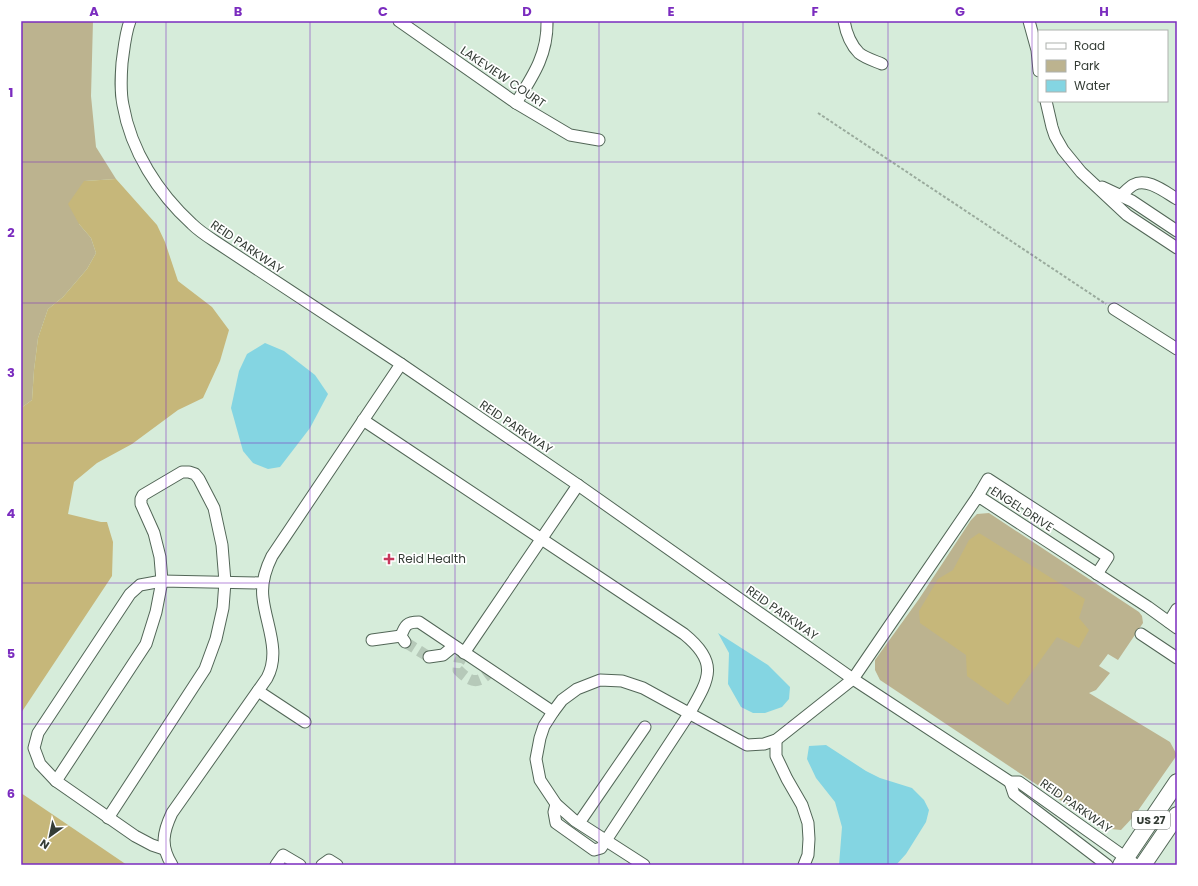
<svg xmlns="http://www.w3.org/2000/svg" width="1198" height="886" viewBox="0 0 1198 886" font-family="Poppins,sans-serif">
<rect width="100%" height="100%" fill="#d6ecda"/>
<!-- green -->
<g fill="#bcb38f">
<polygon points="21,21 93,21 91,96 96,147 116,179 85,181 79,224 91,238 96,253 87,269 63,297 48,309 38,338 34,370 32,400 21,408"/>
<polygon points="989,513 1139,612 1142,616 1143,623 1118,660 1108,654 1099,666 1110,673 1096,690 1089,693 1170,742 1177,755 1135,815 1121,830 1111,829 1060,800 880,680 875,670 875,660 919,599 971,520 977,514"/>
</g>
<!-- forest -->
<g fill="#c6b77a">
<polygon points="116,179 157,225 165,242 178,281 212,307 229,330 220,361 203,398 178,410 132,444 97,463 74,482 68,514 101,522 107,522 113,542 112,576 21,713 21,408 32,400 34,370 38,338 48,309 63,297 87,269 96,253 91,238 79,224 68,204 84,181"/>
<polygon points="979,533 1085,599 1079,618 1089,630 1079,648 1057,637 1008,705 967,676 966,655 920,623 919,611 938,579 953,570 969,540"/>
<polygon points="21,793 127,865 21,865"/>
</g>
<!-- water -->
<g fill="#84d5e2">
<polygon points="265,343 284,351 315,375 328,394 310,428 280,467 268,469 253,463 243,451 231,408 239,371 247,354"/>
<polygon points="718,633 768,665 790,687 789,699 782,707 765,713 753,713 741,707 728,684 729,653"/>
<polygon points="826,745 866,771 880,778 912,788 924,800 929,810 926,822 906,854 896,865 839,865 842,827 835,802 816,778 807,759 809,746"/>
</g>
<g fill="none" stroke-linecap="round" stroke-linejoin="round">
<!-- minor-tunnel -->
<g stroke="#b6c9b9" stroke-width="11" stroke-dasharray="11 5.5" stroke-linecap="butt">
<polyline points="405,642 429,657"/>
<path d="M464,653l-5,9 -1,8c13,13 20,15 33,1"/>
</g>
<defs>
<g id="minor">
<path d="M130,21c-5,13 -6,28 -8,42 -1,14 -2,28 1,42 8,46 35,88 69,119 8,8 18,14 27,20l182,120 177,121 275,194 157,103h9l117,83"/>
<polyline points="399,21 516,103 570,135 599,140"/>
<path d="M844,21c2,11 7,24 15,32 6,5 16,8 23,11"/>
<polyline points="1029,21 1037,50 1039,71"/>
<polyline points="1046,101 1052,127 1055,136 1063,150 1081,172 1127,215 1177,248"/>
<path d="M516,103c17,-27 32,-49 31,-82"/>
<polyline points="1102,187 1132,201 1177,231"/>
<path d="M1120,196c4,-3 8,-8 13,-11 14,-8 32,7 44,14"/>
<polyline points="1114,309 1177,349"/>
<path d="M363,420l321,214c36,29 25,45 5,80l-88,134 -7,2 -38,-27 -2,-11 2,-8"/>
<polyline points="978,496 988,479 1108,557 1097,574"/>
<polyline points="1169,622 1177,609"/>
<polyline points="1141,634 1177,658"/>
<polyline points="372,640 401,636"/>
<path d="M405,642l-4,-6c4,-11 6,-14 18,-14l134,90"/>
<polyline points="464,653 578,485"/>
<polyline points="429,657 443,655 454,646"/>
<polyline points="258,691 305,722"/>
<polyline points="776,740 776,756 787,779 802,805 808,823 809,839 808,855 804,865"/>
<polyline points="56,781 146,644 156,612 162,581 160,557 154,533 141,504 141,499 143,495 182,472 189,472 195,474 199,479 214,508 222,545 225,582 223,608 216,639 205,669 108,818"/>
<polyline points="1010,782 1014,794 1107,865"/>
<polyline points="579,823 645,727"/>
<polyline points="164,849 152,845 135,836 56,781 40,764 34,748 38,733 130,594 140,585 162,581 262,583"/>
<path d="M172,865c-12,-19 -9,-33 0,-52l95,-135c14,-26 -1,-53 -4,-80 -2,-15 2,-28 9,-42l129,-192"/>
<polyline points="276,865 283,855 300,865"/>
<polyline points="322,865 329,860 337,865"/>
<polyline points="644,865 574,820 556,804 540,780 536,759 540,738 544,726 553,712 562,700 577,689 600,680 622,681 643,688 747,745 764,744 776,740 853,679 978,496 1148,607 1177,628"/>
</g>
<g id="highway">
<polyline points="1121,865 1177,782"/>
<polyline points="1143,865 1177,815"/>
</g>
</defs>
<!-- minor casing -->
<use href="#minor" stroke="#526657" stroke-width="13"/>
<!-- highway casing -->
<use href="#highway" stroke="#526657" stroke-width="18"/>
<!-- path -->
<polyline stroke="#9aab9d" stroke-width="2" stroke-dasharray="3 2" stroke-linecap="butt" points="818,113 1106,304"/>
<!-- minor -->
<use href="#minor" stroke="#fff" stroke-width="11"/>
<!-- highway -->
<use href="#highway" stroke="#fff" stroke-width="16"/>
</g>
<!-- grid -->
<path fill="none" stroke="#7b2cbf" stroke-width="1" stroke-opacity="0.55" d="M166,21v844M310,21v844M455,21v844M599,21v844M743,21v844M888,21v844M1032,21v844M21,162h1156M21,303h1156M21,443h1156M21,583h1156M21,724h1156"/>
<!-- markers -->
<path fill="#c7385c" stroke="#fff" stroke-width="1.5" d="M387 553h4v4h4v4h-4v4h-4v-4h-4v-4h4z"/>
<g text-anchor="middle" stroke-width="3.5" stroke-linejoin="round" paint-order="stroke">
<!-- shield labels -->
<rect fill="#fff" stroke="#717672" stroke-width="1" x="1132" y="811" width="38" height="18" rx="3"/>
<g font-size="11" font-weight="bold" fill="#343c35">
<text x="1151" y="824">US 27</text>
</g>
<!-- street labels -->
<g font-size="12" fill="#343c35" stroke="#fff">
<text transform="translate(503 77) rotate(34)" y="4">LAKEVIEW COURT</text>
<text transform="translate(247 247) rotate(34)" y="4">REID PARKWAY</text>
<text transform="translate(516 427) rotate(34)" y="4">REID PARKWAY</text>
<text transform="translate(1022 509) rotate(33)" y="4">ENGEL DRIVE</text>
<text transform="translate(782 613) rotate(35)" y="4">REID PARKWAY</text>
<text transform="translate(1076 806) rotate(35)" y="4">REID PARKWAY</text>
</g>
<!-- poi labels -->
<g font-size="12" fill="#343c35" stroke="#fff" text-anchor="start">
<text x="398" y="563">Reid Health</text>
</g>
</g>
<!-- border -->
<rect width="1198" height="886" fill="none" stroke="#ffffff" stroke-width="44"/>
<!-- legend -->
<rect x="1038" y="30" width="130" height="72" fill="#ffffff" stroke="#aeb1ae"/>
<rect x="1046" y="43" width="20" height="6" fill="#ffffff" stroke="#aeb1ae"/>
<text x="1074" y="50" font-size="12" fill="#343c35">Road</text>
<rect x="1046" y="60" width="20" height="12" fill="#bcb38f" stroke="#aeb1ae"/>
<text x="1074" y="70" font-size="12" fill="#343c35">Park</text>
<rect x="1046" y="80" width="20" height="12" fill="#84d5e2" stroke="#aeb1ae"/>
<text x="1074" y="90" font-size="12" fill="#343c35">Water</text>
<!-- north arrow -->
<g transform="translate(50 836) rotate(213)" stroke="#ffffff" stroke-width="3" paint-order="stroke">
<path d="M0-3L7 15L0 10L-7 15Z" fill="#343c35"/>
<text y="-6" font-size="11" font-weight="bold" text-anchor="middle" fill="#343c35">N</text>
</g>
<rect x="22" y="22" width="1154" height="842" fill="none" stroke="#7b2cbf" stroke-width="1.5"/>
<g font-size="13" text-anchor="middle" font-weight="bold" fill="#7b2cbf">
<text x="94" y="16">A</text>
<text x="238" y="16">B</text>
<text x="383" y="16">C</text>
<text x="527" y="16">D</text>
<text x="671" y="16">E</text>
<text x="815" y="16">F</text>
<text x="960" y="16">G</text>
<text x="1104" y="16">H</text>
<text x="11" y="97">1</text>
<text x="11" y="237">2</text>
<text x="11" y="377">3</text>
<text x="11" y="518">4</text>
<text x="11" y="658">5</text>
<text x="11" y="798">6</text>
</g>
</svg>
